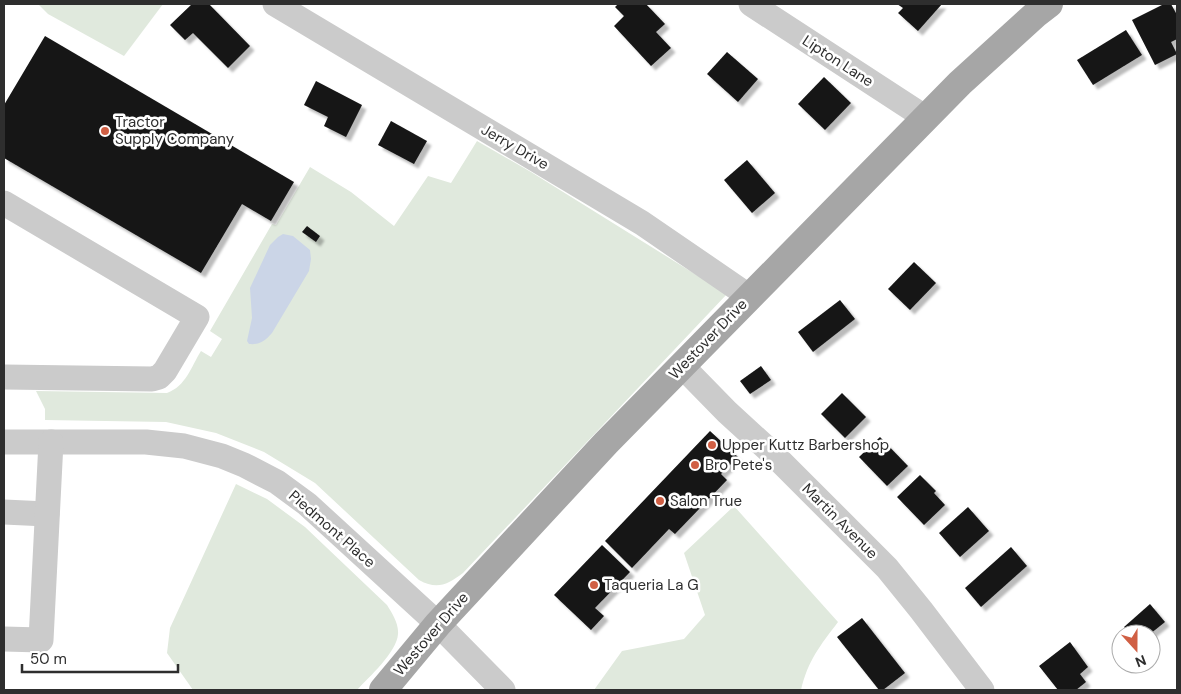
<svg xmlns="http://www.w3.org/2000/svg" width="1181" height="694" viewBox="0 0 1181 694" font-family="'DM Sans',sans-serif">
<defs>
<filter id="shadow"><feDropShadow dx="4.5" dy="4.5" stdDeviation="1" flood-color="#0004"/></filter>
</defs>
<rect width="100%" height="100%" fill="#fff"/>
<!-- green -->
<g fill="#e0e9dd">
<polygon points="38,4 163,4 124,56 48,14"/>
<path d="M477,141l54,31 196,122 -264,279c-16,12 -26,17 -44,7l-104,-97 -51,-31 -48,-19 -50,-11 -121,-2v-11l-9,-18 131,2c19,-7 24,-26 34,-42l10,6 11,-18 -12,-8 62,-107 4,1 34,-58 41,25 43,34 34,-50 23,7z"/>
<path d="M236,484l31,15 38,28 82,78c5,8 12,19 11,29 -1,18 -29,43 -41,56h-164l-26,-37 3,-25z"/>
<path d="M734,506l104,116c-18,24 -30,38 -37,68h-207l28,-39 62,-12 21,-24 -21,-62z"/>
</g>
<!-- water -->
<path fill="#cbd5e7" d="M283,234l10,2 17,14 1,9 -2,12 -37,62c-7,8 -12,12 -23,11l-2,-3 5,-23 -2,-30 20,-43 8,-8z"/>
<!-- building -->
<g fill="#151515" filter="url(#shadow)">
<polygon points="192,4 209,4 250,46 228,68 193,33 185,40 170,25"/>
<polygon points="618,4 646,4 665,24 656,32 671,48 651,66 614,26 624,16 615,7"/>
<polygon points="897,4 942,4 918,31 898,13 903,8"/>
<polygon points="1164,4 1171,4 1177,15 1177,39 1171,42 1177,54 1155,65 1132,20"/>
<polygon points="1126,30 1142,55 1093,85 1077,60"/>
<polygon points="45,36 294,182 271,221 242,204 201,273 4,158 4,105"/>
<polygon points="727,52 758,79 738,102 707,74"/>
<polygon points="824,77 851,103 825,130 798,104"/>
<polygon points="316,81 362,105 346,137 324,126 328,117 304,105"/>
<polygon points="391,121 427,141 414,164 378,145"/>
<polygon points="747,160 775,193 752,213 724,180"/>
<polygon points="307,226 320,236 316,242 302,232"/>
<polygon points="914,262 936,283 910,310 888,289"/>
<polygon points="840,300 855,319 813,352 798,332"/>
<polygon points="761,366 771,380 750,394 740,381"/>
<polygon points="842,393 866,417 845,438 821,414"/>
<polygon points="710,431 738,457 721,474 727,480 675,534 669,529 632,568 605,541"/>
<polygon points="880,437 908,466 887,486 859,457"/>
<polygon points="920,475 936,491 934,493 945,505 924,525 897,497"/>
<polygon points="968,507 989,531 960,557 939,533"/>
<polygon points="602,545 630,572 595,608 604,616 591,630 554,595"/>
<polygon points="1011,547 1027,566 981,607 965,588"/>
<polygon points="1150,604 1165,622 1150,634 1130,634 1124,627"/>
<polygon points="862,618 905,673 883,690 879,690 837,637"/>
<polygon points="1070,642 1088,667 1080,674 1086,682 1076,690 1058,690 1039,666"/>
</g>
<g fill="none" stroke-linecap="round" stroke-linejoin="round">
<!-- minor -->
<g stroke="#cbcbcb" stroke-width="25">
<polyline points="275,4 642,223 750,297"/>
<polyline points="751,4 926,118"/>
<polyline points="4,203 197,317 165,371 159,377 152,379 4,377"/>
<polyline points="682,366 727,412 774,455 887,568 921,610 982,690"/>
<polyline points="4,442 146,442 184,446 222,456 244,465 277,482 307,504 438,624 503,690"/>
<polyline points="4,512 47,514"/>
<polyline points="4,639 41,640 51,442"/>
</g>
<!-- major -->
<polyline stroke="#a6a6a6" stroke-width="28" points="383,690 438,624 606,443 960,83 1036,14 1049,4"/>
</g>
<!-- markers -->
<g fill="#d05f44" stroke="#fff" stroke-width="2">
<circle cx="105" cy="131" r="5"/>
<circle cx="712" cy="445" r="5"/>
<circle cx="695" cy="465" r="5"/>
<circle cx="660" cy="501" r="5"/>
<circle cx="594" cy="585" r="5"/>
</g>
<g text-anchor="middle" stroke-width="5" stroke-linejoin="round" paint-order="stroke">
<!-- street labels -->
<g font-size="15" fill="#2e2e2e" stroke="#fff">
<text transform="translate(838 61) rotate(33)" y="5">Lipton Lane</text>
<text transform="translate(515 147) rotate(30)" y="5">Jerry Drive</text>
<text transform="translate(708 339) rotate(-46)" y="5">Westover Drive</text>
<text transform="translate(840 521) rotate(45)" y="5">Martin Avenue</text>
<text transform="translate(332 529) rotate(41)" y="5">Piedmont Place</text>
<text transform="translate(431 634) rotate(-49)" y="5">Westover Drive</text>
</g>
<!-- poi labels -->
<g font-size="15" fill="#2e2e2e" stroke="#fff" text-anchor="start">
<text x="115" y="127">Tractor<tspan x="115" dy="17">Supply Company</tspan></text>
<text x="722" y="450">Upper Kuttz Barbershop</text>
<text x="705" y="470">Bro Pete's</text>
<text x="670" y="506">Salon True</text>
<text x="604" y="590">Taqueria La G</text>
</g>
</g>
<!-- border -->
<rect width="1181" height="694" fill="none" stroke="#2e2e2e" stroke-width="10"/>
<!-- north arrow -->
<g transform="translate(1136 649) rotate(159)"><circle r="24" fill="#ffffff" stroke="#ababab"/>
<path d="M0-4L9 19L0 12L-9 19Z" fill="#d05f44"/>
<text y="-8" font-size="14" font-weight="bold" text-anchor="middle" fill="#2e2e2e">N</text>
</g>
<!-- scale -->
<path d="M22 664v8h156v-8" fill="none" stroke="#2e2e2e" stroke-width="2.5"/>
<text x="30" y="664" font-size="15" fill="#2e2e2e" stroke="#ffffff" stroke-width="4" paint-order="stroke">50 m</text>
</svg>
